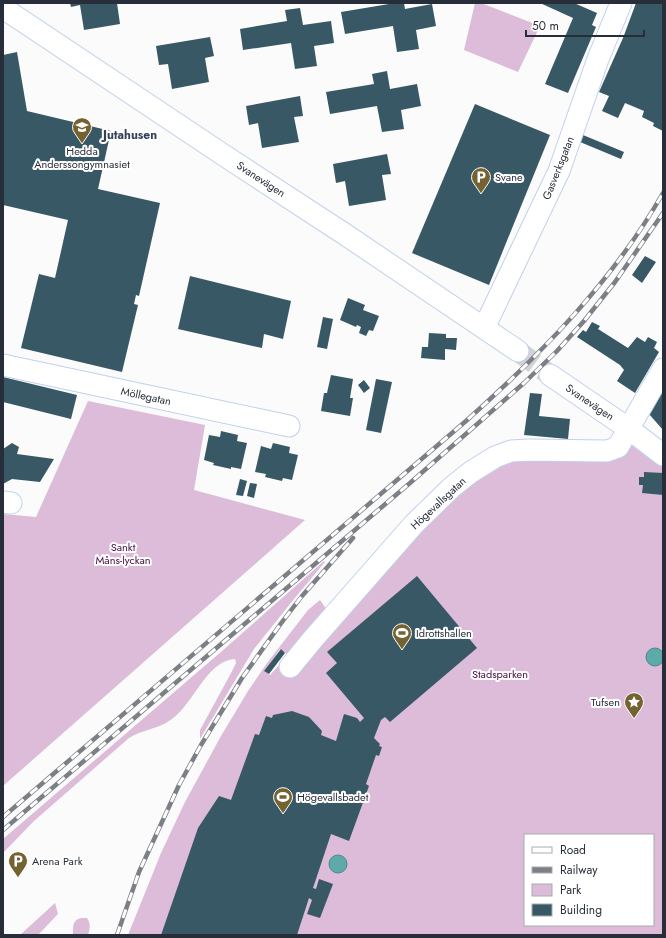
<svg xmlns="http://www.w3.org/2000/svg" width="666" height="938" viewBox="0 0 666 938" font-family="Jost,sans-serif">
<rect width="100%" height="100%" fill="#fbfbfb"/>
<!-- green -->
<g fill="#dcbcd9" fill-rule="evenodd">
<polygon points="475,3 481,3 540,26 518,72 464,50"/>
<polygon points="88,401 205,425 194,490 305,520 3,786 3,514 36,517"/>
<path d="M628,439l35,26v470h-535l33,-82 24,-51 36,-66 27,-45 19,-28 41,-53 12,-10 7,10 133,-120 40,-25 27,-7zM280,649l8,6 -18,20 -5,-4zM525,835h128v90h-128z"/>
<path d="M324,561l1,1 -31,37 -40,50 -54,90v-9l30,-55 6,-12 -1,-4c-29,1 -42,48 -66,62 -12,8 -27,9 -40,17l-95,83 -31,32v-14l219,-188z"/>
<polygon points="55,903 58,914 38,935 20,935"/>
<path d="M81,918h6c4,6 3,11 1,17h-15c0,-8 -1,-15 8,-17z"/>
</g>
<!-- water -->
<g fill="#5caba8" stroke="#4c8687">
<circle cx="655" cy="657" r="9"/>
<circle cx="338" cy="864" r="9"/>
</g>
<!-- building -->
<g fill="#395865">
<polygon points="70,3 117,3 120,24 84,30 80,5 71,7"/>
<polygon points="388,3 404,3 405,9 432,4 436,26 416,30 419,49 397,52 393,26 345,34 341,12 389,4"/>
<polygon points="540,3 574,3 597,13 592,25 596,27 568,93 545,84 573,18"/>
<polygon points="636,3 663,3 663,131 653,126 654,123 642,117 644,111 625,103 618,118 602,111 609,96 599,92 623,38"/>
<polygon points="300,8 303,25 331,21 334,43 314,46 317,66 295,69 291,43 243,50 240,29 287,21 285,10"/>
<polygon points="210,37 214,56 205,58 209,82 172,89 168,64 159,65 156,46"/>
<polygon points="17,52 27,111 111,131 98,189 160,203 139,296 136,295 134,304 138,305 122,372 21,348 39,274 55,278 68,220 3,205 3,55"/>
<polygon points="387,71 390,89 417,84 421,106 401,110 404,129 382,132 377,106 330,114 326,92 374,84 372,74"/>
<polygon points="300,96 303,116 294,117 299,142 262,148 258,123 249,125 246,106"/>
<polygon points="475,104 550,135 489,285 412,253"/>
<polygon points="583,135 624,152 621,159 580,142"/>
<polygon points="387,154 391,174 382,175 386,200 349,206 345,181 336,183 333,164"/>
<polygon points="645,256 656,262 642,283 632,275"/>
<polygon points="190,276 291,301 283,339 264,334 262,348 178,329"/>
<polygon points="348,298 365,305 363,310 379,316 373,331 369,330 366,336 359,333 361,327 357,325 356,327 340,320"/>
<polygon points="323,317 333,319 327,349 317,347"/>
<polygon points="592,322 600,326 598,329 628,348 637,337 645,342 648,337 657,342 654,348 659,352 635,393 617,381 624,370 620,365 577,337 583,330 586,332"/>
<polygon points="429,333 446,334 446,338 457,338 456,350 445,349 445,360 421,358 422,347 428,347"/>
<polygon points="331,375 353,379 350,398 353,398 350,416 321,411 324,393 327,393"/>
<polygon points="3,377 77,395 71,419 3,402"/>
<polygon points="376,379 392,382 381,433 366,430"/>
<polygon points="364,380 370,388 364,393 358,385"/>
<polygon points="663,389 663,430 649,414"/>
<polygon points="530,393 542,394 539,416 570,419 568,439 524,435"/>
<polygon points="221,431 238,435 237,441 247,443 241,469 231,467 231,469 213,465 214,463 204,460 209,435 220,437"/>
<polygon points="12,443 19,447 17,454 54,459 40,482 12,479 3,484 3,449"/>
<polygon points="273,443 290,447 289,453 298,455 292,480 283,478 282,481 265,477 266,474 255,472 261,446 271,449"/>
<polygon points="644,472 663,473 663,495 642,493 643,485 639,485 639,477 644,477"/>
<polygon points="240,479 247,481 243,496 236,495"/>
<polygon points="250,483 257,484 254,498 247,496"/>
<polygon points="417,576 477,648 390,722 385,717 381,720 374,738 380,744 379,746 382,747 379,756 376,755 366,784 369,786 349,841 331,834 313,888 316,889 319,879 333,884 320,918 307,914 312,900 309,898 297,935 161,935 198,828 219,796 231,800 255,734 259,735 266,716 272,718 273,715 292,711 309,717 322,731 321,735 336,741 344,714 357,718 360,722 364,718 326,673 337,663 327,652"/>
<polygon points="281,649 285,653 269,674 264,671"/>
</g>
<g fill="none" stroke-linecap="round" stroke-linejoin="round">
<!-- minor-tunnel -->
<polyline stroke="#d1d2d4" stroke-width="21" stroke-dasharray="21 10" stroke-linecap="butt" points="518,351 550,375"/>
<defs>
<g id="minor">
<polyline points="3,8 225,156 343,233 518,351"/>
<polyline points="484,328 559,171 598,59 621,3"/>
<polyline points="3,365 289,426"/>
<polyline points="550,375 629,429 663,455"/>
<polyline points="3,502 11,503"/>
<polyline points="290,667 313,639 414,524 452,487 471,472 495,457 511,451 528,450 607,451 618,447 663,369"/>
</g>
</defs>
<!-- minor casing -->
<use href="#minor" stroke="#c1d1ec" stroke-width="23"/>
<!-- minor -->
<use href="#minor" stroke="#fff" stroke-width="21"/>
<defs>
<g id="rail">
<path d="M3,817l463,-396c75,-67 147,-140 197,-228"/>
<polyline points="3,830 410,483 524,383 557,351 584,321 615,282 663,213"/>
<polyline points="117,935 139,872 179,785 201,745 242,678 282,622 302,596 353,538"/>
</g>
</defs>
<!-- rail casing -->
<use href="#rail" stroke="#7c7f86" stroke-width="4.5"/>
<!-- rail -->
<use href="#rail" stroke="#fff" stroke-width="3" stroke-dasharray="9" stroke-linecap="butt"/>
</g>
<!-- icons -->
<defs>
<symbol id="school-pin" viewBox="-11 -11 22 30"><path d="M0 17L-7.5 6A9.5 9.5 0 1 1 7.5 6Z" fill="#746230" stroke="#fff"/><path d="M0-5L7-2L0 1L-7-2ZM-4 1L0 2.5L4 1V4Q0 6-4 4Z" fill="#fff"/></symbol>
<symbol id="parking-pin" viewBox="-11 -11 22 30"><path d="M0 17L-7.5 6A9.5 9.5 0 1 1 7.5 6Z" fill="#746230" stroke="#fff"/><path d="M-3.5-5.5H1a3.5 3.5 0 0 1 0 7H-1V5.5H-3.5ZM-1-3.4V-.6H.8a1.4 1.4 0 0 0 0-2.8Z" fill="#fff"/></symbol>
<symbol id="stadium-pin" viewBox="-11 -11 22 30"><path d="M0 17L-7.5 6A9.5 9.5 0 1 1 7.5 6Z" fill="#746230" stroke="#fff"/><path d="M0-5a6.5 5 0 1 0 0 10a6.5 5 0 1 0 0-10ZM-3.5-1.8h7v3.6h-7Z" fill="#fff"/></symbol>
<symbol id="sight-pin" viewBox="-11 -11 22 30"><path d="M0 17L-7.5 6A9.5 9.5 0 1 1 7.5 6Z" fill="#746230" stroke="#fff"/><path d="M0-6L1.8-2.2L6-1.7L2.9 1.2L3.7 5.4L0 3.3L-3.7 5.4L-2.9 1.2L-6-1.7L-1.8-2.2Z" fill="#fff"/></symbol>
</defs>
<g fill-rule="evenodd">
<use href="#school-pin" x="71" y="116" width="22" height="30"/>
<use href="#parking-pin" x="470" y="166" width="22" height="30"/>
<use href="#stadium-pin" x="391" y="622" width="22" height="30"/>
<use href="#sight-pin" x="623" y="691" width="22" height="30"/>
<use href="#stadium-pin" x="272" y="786" width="22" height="30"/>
<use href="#parking-pin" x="7" y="850" width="22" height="30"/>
</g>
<g text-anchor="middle" stroke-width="4" stroke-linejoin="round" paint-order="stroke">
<!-- poi labels -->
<g font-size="11" fill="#282e39" stroke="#fff" text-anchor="start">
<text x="82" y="155" text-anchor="middle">Hedda<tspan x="82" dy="13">Anderssongymnasiet</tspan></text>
<text x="495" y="181">Svane</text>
<text x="416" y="637">Idrottshallen</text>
<text x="620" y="706" text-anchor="end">Tufsen</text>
<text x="297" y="801">Högevallsbadet</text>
<text x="32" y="865">Arena Park</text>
</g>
<!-- street labels -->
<g font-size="11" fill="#282e39" stroke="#fff">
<text transform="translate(558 168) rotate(-68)" y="4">Gasverksgatan</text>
<text transform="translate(261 179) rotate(33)" y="4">Svanevägen</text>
<text transform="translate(146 396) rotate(12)" y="4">Möllegatan</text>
<text transform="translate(590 402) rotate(34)" y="4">Svanevägen</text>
<text transform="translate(438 503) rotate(-43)" y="4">Högevallsgatan</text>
</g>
<!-- park labels -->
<g font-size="11" fill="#460f44" stroke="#fff">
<text x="123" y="551">Sankt<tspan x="123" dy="13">Måns-lyckan</tspan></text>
<text x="500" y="678">Stadsparken</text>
</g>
<!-- neighbourhood labels -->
<g font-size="12" font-weight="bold" fill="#344157" stroke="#fff">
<text x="130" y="139">Jutahusen</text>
</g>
</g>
<!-- border -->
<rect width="666" height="938" fill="none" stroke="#282e39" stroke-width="8"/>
<!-- legend -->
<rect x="524" y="834" width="130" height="92" fill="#ffffff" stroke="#a9abb0"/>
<rect x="532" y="847" width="20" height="6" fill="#ffffff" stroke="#a9abb0"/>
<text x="560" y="854" font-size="12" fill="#282e39">Road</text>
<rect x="532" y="867" width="20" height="6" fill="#7c7f86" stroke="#a9abb0"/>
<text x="560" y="874" font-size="12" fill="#282e39">Railway</text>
<rect x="532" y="884" width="20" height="12" fill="#dcbcd9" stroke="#a9abb0"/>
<text x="560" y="894" font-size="12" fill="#282e39">Park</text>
<rect x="532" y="904" width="20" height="12" fill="#395865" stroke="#a9abb0"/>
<text x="560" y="914" font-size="12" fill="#282e39">Building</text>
<!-- scale -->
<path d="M526 30v6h118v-6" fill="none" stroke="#282e39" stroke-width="2"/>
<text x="532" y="30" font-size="12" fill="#282e39" stroke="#ffffff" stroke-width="3" paint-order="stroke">50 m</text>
</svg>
